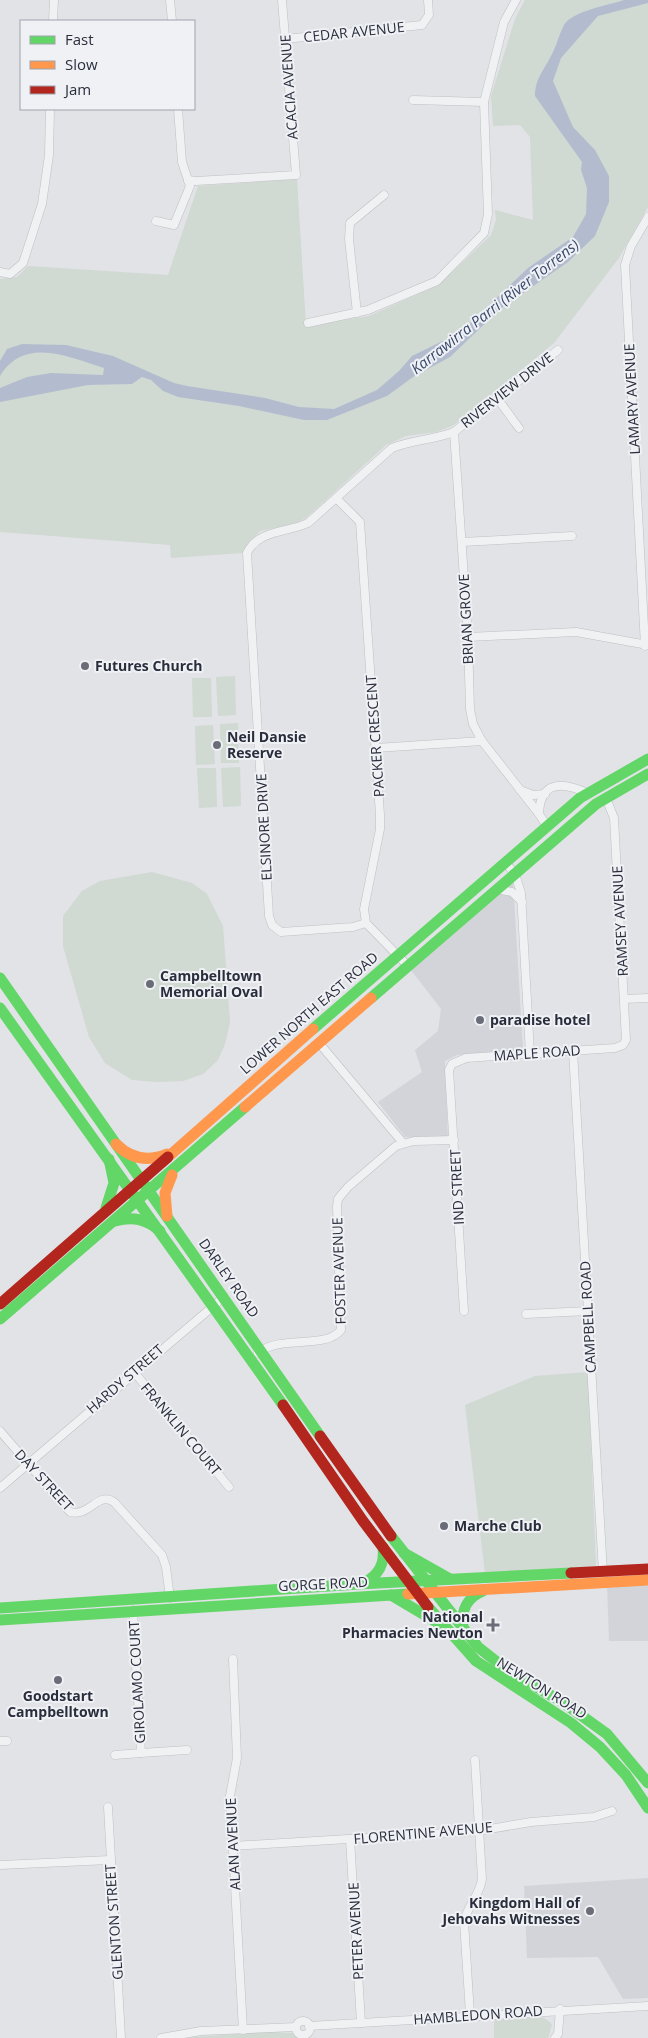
<svg xmlns="http://www.w3.org/2000/svg" width="648" height="2038" viewBox="0 0 648 2038" font-family="'Open Sans',sans-serif">
<rect width="100%" height="100%" fill="#e1e3e6"/>
<!-- built -->
<g fill="#d2d4d9">
<polygon points="513,881 523,1050 457,1055 445,1061 448,1140 405,1137 378,1102 422,1072 415,1050 438,1031 441,1009 411,970"/>
<polygon points="648,1583 648,1641 609,1641 607,1585"/>
<polygon points="648,1878 648,1998 623,1999 598,1957 527,1958 524,1886"/>
</g>
<!-- green -->
<g fill="#d0d9d2">
<polygon points="525,0 648,0 648,207 619,258 554,343 454,425 436,432 406,436 386,445 306,518 294,524 260,531 242,553 171,558 170,545 0,532 0,279 17,277 28,266 168,275 198,186 297,179 306,326 369,316 439,285 491,235 496,220 495,210 533,220 530,137 520,125 493,126 491,96 515,19"/>
<polygon points="235,676 236,715 218,716 216,677"/>
<polygon points="192,678 211,678 212,717 193,717"/>
<polygon points="238,723 239,763 221,763 220,724"/>
<polygon points="213,725 215,764 196,765 195,726"/>
<polygon points="240,767 241,806 223,807 221,768"/>
<polygon points="197,768 216,768 217,807 199,808"/>
<polygon points="152,872 192,883 207,894 223,926 230,1022 225,1044 218,1060 203,1074 183,1081 158,1082 132,1080 105,1063 89,1037 63,946 63,916 82,891 100,881"/>
<polygon points="588,1372 596,1566 485,1574 465,1405 535,1376"/>
<polygon points="542,2017 550,2022 552,2025 548,2038 494,2038 494,2019"/>
<polygon points="266,2032 293,2033 299,2038 179,2038"/>
</g>
<!-- water -->
<path fill="#b3bcce" d="M624,0h24v3l-50,13 -37,42 -8,23 20,46 22,23 14,26v26l-14,34 -27,26 -68,47 -50,48 -37,20 -26,19 -60,24h-23l-65,-14 -61,-9 -15,-6 -12,-11 -9,-3 -10,7 -44,1 -88,17v-14l27,-11 24,-4 52,2 1,-7c-36,-11 -79,-32 -104,8v-15l7,-12 15,-5 44,1 47,11 61,27 13,3 78,12 34,9 35,2 43,-19 22,-19 13,-15 49,-24 67,-64 45,-31 13,-23 1,-26 -6,-18 1,-8 -47,-66c0,-18 10,-27 17,-42 5,-9 7,-20 12,-29 8,-14 45,-20 60,-25z"/>
<g fill="none" stroke-linecap="round" stroke-linejoin="round">
<defs>
<g id="street">
<polyline points="170,0 172,21"/>
<polyline points="53,21 54,0"/>
<polyline points="285,39 422,25 429,15 428,0"/>
<polyline points="413,100 484,102"/>
<polyline points="188,180 196,181 296,175 282,0"/>
<polyline points="156,221 174,225 190,186 182,162 178,109"/>
<polyline points="0,272 10,274 23,263 42,204 49,155 50,109"/>
<polyline points="357,313 349,239 350,223 384,195"/>
<polyline points="308,323 368,310 437,281 484,233 488,214 484,102 504,22 516,0"/>
<polyline points="497,398 519,428"/>
<polyline points="454,432 468,637 470,709 473,724 482,741 539,814"/>
<polyline points="336,498 360,522 380,815 380,829 364,909 366,923 408,966"/>
<polyline points="462,542 572,536"/>
<polyline points="468,637 576,632 648,645"/>
<polyline points="645,646 625,265 631,246 648,217"/>
<polyline points="376,748 482,741"/>
<polyline points="520,790 533,795 545,794"/>
<path d="M547,826l-8,-12c1,-34 24,-32 48,-21"/>
<polyline points="505,862 515,874 521,893 530,1054"/>
<polyline points="496,889 512,892 522,902"/>
<path d="M366,923l-13,4 -72,5 -9,-7 -3,-9 -22,-363c12,-24 40,-20 61,-30l84,-75c20,-8 41,-8 62,-16l104,-82"/>
<polyline points="624,999 648,998"/>
<polyline points="319,1043 403,1143"/>
<polyline points="573,1051 603,1573"/>
<polyline points="464,1311 449,1070 452,1064 466,1058 615,1048 623,1045 626,1040 614,818 606,798"/>
<polyline points="526,1314 588,1311"/>
<path d="M258,1353c24,-19 67,-3 83,-23l-4,-124 1,-7 10,-12 48,-41 18,-5 40,-1"/>
<polyline points="134,1372 229,1487"/>
<path d="M0,1431l70,81c20,5 28,-21 44,-10l48,53 4,12 4,31"/>
<polyline points="0,1488 224,1297"/>
<polyline points="133,1610 141,1753 187,1750"/>
<polyline points="233,1659 237,1758 230,1796 243,2030"/>
<polyline points="0,1741 7,1741"/>
<polyline points="115,1755 141,1753"/>
<polyline points="108,1807 121,2038"/>
<polyline points="350,1839 361,2023"/>
<polyline points="232,1846 478,1831 531,1822 594,1817 612,1811"/>
<polyline points="0,1865 110,1860"/>
<path d="M470,2014l-6,-92c3,-16 16,-27 18,-43l-7,-119"/>
<circle cx="303" cy="2028" r="7"/>
<polyline points="309,2026 648,2006"/>
<polyline points="161,2038 201,2031 296,2027"/>
<polyline points="555,2038 558,2034 560,2009"/>
</g>
</defs>
<!-- street casing -->
<use href="#street" stroke="#bec0c2" stroke-width="9"/>
<!-- street -->
<use href="#street" stroke="#f0f1f3" stroke-width="8"/>
<!-- fast -->
<g stroke="#63d668" stroke-width="11">
<polyline points="0,978 320,1436"/>
<polyline points="371,998 596,804 648,774"/>
<polyline points="0,1008 283,1405"/>
<polyline points="313,1029 580,798 648,759"/>
<polyline points="106,1208 114,1183 109,1159"/>
<path d="M115,1221c18,-5 31,-2 45,10"/>
<polyline points="0,1319 245,1107"/>
<polyline points="391,1536 478,1647 507,1670 564,1703 607,1734 648,1783"/>
<polyline points="404,1553 450,1579"/>
<path d="M364,1583c15,-8 21,-19 19,-36"/>
<polyline points="391,1595 445,1627"/>
<polyline points="428,1607 476,1661 571,1723 600,1747 626,1775 648,1808"/>
<polyline points="0,1608 359,1584 571,1573"/>
<polyline points="0,1620 408,1594"/>
<path d="M463,1628c-2,-18 3,-30 20,-37"/>
</g>
<!-- slow -->
<g stroke="#ff974d" stroke-width="11">
<polyline points="245,1107 371,998"/>
<path d="M116,1144c15,15 32,18 51,10"/>
<polyline points="168,1157 313,1029"/>
<polyline points="167,1216 165,1193 172,1175"/>
<polyline points="408,1594 648,1580"/>
</g>
<!-- jam -->
<g stroke="#b3261e" stroke-width="11">
<polyline points="0,1304 168,1157"/>
<polyline points="283,1405 363,1521 428,1607"/>
<polyline points="320,1436 391,1536"/>
<polyline points="571,1573 648,1569"/>
</g>
</g>
<!-- markers -->
<g fill="#6a6d78" stroke="#eff1f5" stroke-width="2">
<circle cx="85" cy="666" r="5"/>
<circle cx="217" cy="745" r="5"/>
<circle cx="150" cy="984" r="5"/>
<circle cx="480" cy="1020" r="5"/>
<circle cx="444" cy="1526" r="5"/>
<path d="M490.5 1617.5h5v5h5v5h-5v5h-5v-5h-5v-5h5z"/>
<circle cx="58" cy="1680" r="5"/>
<circle cx="590" cy="1911" r="5"/>
</g>
<g text-anchor="middle" stroke-width="4" stroke-linejoin="round" paint-order="stroke">
<!-- street labels -->
<g font-size="14" fill="#2a2e3c" stroke="#eff1f5">
<text transform="translate(354 32) rotate(-6)" y="5">CEDAR AVENUE</text>
<text transform="translate(289 87) rotate(-94)" y="5">ACACIA AVENUE</text>
<text transform="translate(507 390) rotate(-38)" y="5">RIVERVIEW DRIVE</text>
<text transform="translate(632 399) rotate(-93)" y="5">LAMARY AVENUE</text>
<text transform="translate(466 619) rotate(-93)" y="5">BRIAN GROVE</text>
<text transform="translate(375 736) rotate(-94)" y="5">PACKER CRESCENT</text>
<text transform="translate(264 827) rotate(-93)" y="5">ELSINORE DRIVE</text>
<text transform="translate(620 921) rotate(-93)" y="5">RAMSEY AVENUE</text>
<text transform="translate(309 1013) rotate(-41)" y="5">LOWER NORTH EAST ROAD</text>
<text transform="translate(537 1053) rotate(-4)" y="5">MAPLE ROAD</text>
<text transform="translate(457 1187) rotate(-93)" y="5">IND STREET</text>
<text transform="translate(339 1271) rotate(-92)" y="5">FOSTER AVENUE</text>
<text transform="translate(229 1278) rotate(55)" y="5">DARLEY ROAD</text>
<text transform="translate(588 1317) rotate(-93)" y="5">CAMPBELL ROAD</text>
<text transform="translate(125 1379) rotate(-41)" y="5">HARDY STREET</text>
<text transform="translate(181 1429) rotate(50)" y="5">FRANKLIN COURT</text>
<text transform="translate(44 1480) rotate(47)" y="5">DAY STREET</text>
<text transform="translate(323 1584) rotate(-3)" y="5">GORGE ROAD</text>
<text transform="translate(137 1682) rotate(-93)" y="5">GIROLAMO COURT</text>
<text transform="translate(542 1688) rotate(32)" y="5">NEWTON ROAD</text>
<text transform="translate(423 1833) rotate(-5)" y="5">FLORENTINE AVENUE</text>
<text transform="translate(233 1844) rotate(-93)" y="5">ALAN AVENUE</text>
<text transform="translate(114 1922) rotate(-94)" y="5">GLENTON STREET</text>
<text transform="translate(356 1931) rotate(-93)" y="5">PETER AVENUE</text>
<text transform="translate(478 2015) rotate(-4)" y="5">HAMBLEDON ROAD</text>
</g>
<!-- poi labels -->
<g font-size="14" font-weight="bold" fill="#2a2e3c" stroke="#eff1f5" text-anchor="start">
<text x="95" y="671">Futures Church</text>
<text x="227" y="742">Neil Dansie<tspan x="227" dy="16">Reserve</tspan></text>
<text x="160" y="981">Campbelltown<tspan x="160" dy="16">Memorial Oval</tspan></text>
<text x="490" y="1025">paradise hotel</text>
<text x="454" y="1531">Marche Club</text>
<text x="483" y="1622" text-anchor="end">National<tspan x="483" dy="16">Pharmacies Newton</tspan></text>
<text x="58" y="1701" text-anchor="middle">Goodstart<tspan x="58" dy="16">Campbelltown</tspan></text>
<text x="580" y="1908" text-anchor="end">Kingdom Hall of<tspan x="580" dy="16">Jehovahs Witnesses</tspan></text>
</g>
<!-- water labels -->
<g font-size="15" font-style="italic" fill="#39496c" stroke="#eff1f5">
<text transform="translate(495 307) rotate(-38)" y="5">Karrawirra Parri (River Torrens)</text>
</g>
</g>
<!-- legend -->
<rect x="20" y="20" width="175" height="90" fill="#eff1f5" stroke="#a0a3ab"/>
<rect x="30" y="36" width="25" height="8" fill="#63d668" stroke="#a0a3ab"/>
<text x="65" y="45" font-size="15" fill="#2a2e3c">Fast</text>
<rect x="30" y="61" width="25" height="8" fill="#ff974d" stroke="#a0a3ab"/>
<text x="65" y="70" font-size="15" fill="#2a2e3c">Slow</text>
<rect x="30" y="86" width="25" height="8" fill="#b3261e" stroke="#a0a3ab"/>
<text x="65" y="95" font-size="15" fill="#2a2e3c">Jam</text>
</svg>
